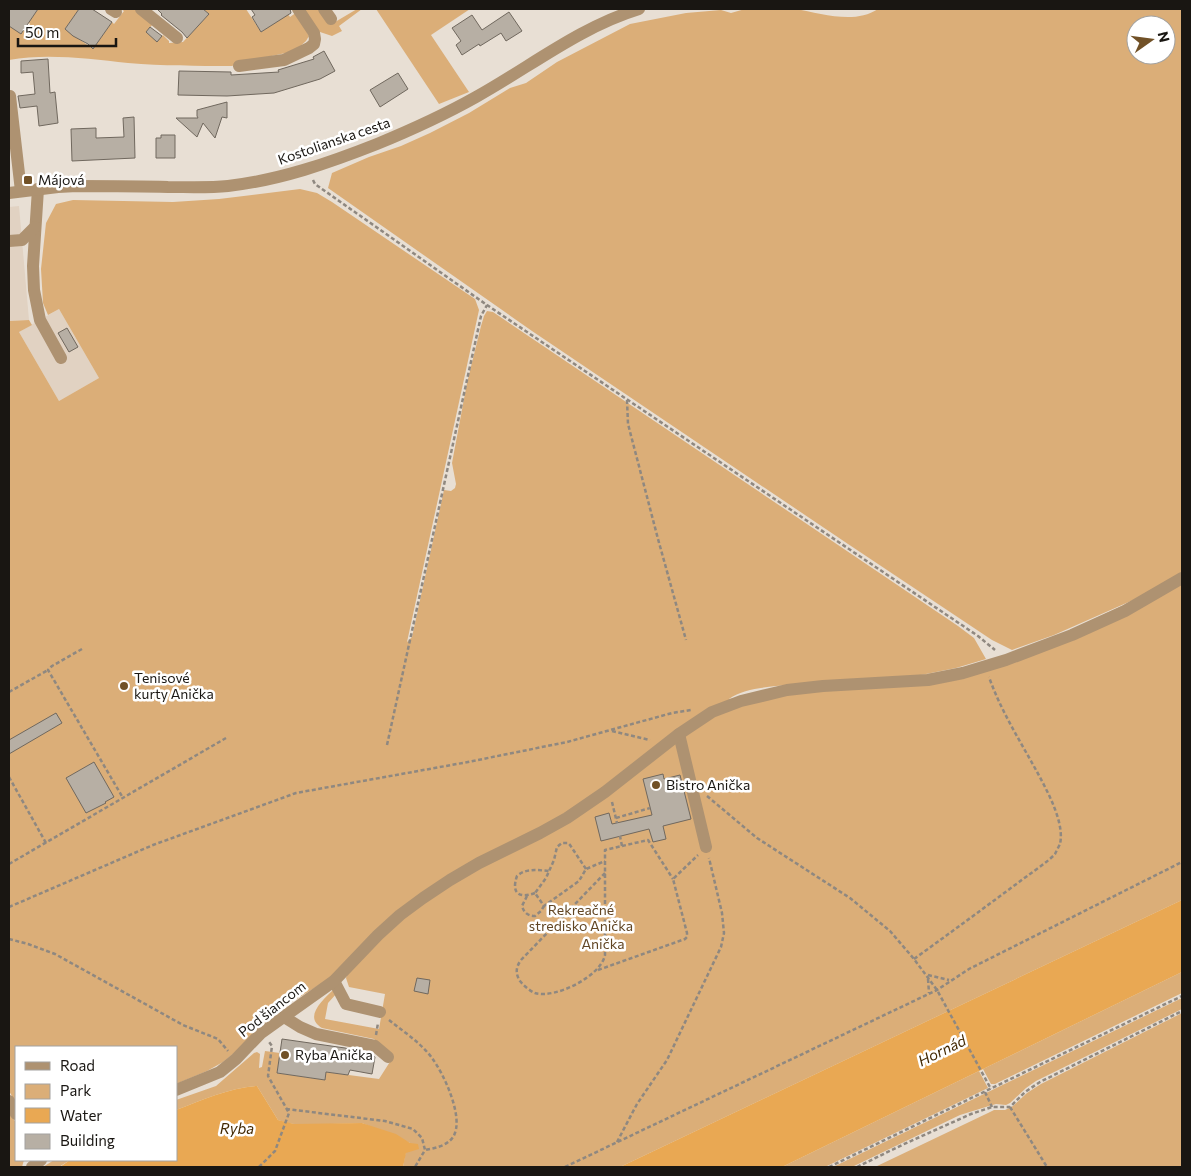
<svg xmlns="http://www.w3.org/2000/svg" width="1191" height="1176" viewBox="0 0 1191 1176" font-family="Commissioner,sans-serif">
<rect width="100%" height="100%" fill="#e8dfd4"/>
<!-- built -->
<g fill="#e1d2c2">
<polygon points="19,206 29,320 9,321 9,207"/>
<polygon points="59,309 99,378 59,401 19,332"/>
</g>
<!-- green -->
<g fill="#dbae78" fill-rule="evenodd">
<path d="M38,9h41l-14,20 28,20 19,-27 2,2 10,-13 -3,-2h14l19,14 -8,9 11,9 6,-6 6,6v2l14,-1 26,-28 -6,-5h43l15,23 27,-18 2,3 7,-5 12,24 -3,5 -11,10 -56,12 -7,3c-35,0 -69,0 -104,-3 -39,-4 -80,-10 -119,-3v-35l12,8z"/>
<polygon points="302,9 320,9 330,25 357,9 362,9 339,26 342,31 332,36 317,31"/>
<polygon points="376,9 470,9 431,35 469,92 439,104"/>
<path d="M745,9c16,0 34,-2 50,0 26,4 59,16 83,0h304v563l-33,21 -95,42 -42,15 -20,-10 -144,-96 -316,-213 -204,-143 4,-15 37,-16 32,-11 29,-13 39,-20 41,-25 16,-5 31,-21 73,-38 56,-11 35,-3 10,3zM1136,25h30v30h-30z"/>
<path d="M300,189l17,4 15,9 143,97 4,11 -72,332 5,-5 32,-147 7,1 4,-3 1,-4 -4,-21 15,-80 14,-57 3,-10 3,-5 6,1 465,314 16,12 12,21 -30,9 -35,7 -145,11c-16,2 -34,4 -47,13l148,-16 129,-23 176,-82v322l-562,267h-217l2,-12 5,-12 -48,-20 -61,2 -14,-2 -9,-3 -21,-34c-28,2 -54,14 -81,24v-10l40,-14 38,-33 3,-1 3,2 -1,14 3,-1 3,-16 15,2 -3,20 48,7 1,-8 53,7 14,-22 -19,-18 -52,-11c-19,-11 1,-28 11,-38l4,3 -9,10 -3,16 54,10 6,-35 -36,-7 -3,-9 1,-3 -23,7 -29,18 -17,11 -39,38 -16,13 -16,9 -31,13v-37h-160v56l-7,-12v-770l20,-1 3,5 -13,7 40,69 40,-23 -40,-69 -11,6 -5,-12 -2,-34 5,-46 10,-19 17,-4 100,2 46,-3z"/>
<polygon points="1182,972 1182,993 999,1082 995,1084 991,1084 983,1069"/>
<polygon points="1182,998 1182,1009 1036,1081 1026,1088 1010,1103 1006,1105 996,1104 989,1106 960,1115 852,1167 833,1167"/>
<polygon points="1182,1013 1182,1167 875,1167 988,1113 994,1110 1005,1110 1013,1106 1027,1093 1041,1084"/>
<polygon points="979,1071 988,1088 825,1167 782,1167"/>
<polygon points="9,1111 16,1123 16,1160 24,1160 22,1167 9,1167"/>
<polygon points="54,1160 70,1160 59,1167 43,1167"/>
</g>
<!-- water -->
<g fill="#e9a853">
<polygon points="1182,900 1182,972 782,1167 620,1167"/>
<path d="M257,1086l21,34 16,4 68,-1 34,11 14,9 8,1 1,5 -13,4 -3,14h-343l10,-7h106v-50c27,-10 53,-22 81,-24z"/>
</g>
<!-- building -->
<g fill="#b7afa4" stroke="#70685e">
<polygon points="9,9 38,9 21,34 9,26"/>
<polygon points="79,9 92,9 112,22 93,49 88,44 73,36 65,29"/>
<polygon points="157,9 203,9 209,14 187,38 182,32 161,15 162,14"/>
<polygon points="251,9 290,9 291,13 261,32 252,17 255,15"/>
<polygon points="509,12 522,31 506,41 501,33 480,46 479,44 462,55 456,45 461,41 452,28 472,15 482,30"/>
<polygon points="150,27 162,36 157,42 146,32"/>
<polygon points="324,51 335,71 320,79 274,93 227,96 178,95 179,71 231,72 231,75 279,72 278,70 314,59 313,57"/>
<polygon points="48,59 50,93 55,92 58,123 39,126 37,106 20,108 18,96 35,94 33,72 21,73 21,61"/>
<polygon points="398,73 408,89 380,107 370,90"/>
<polygon points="227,102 227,118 222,117 215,138 203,123 197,137 176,118 198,118 197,116 197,110"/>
<polygon points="134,117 135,158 72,161 71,129 96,128 96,138 124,137 123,118"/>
<polygon points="161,135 175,135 175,158 156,158 156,138 161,138"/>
<polygon points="67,328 78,347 69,352 58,333"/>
<polygon points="56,713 62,723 9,754 9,740"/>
<polygon points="94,762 114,797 105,802 106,803 86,813 66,778"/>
<polygon points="663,774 664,779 680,775 691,819 663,826 666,839 653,842 649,829 601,841 595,817 609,813 612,824 652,815 643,779"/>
<polygon points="417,978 430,980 428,994 414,991"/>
<polygon points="282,1039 345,1048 352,1050 352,1052 374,1056 375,1057 372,1074 350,1070 348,1075 326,1072 325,1080 277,1073"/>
</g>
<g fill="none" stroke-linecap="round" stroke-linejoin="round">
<!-- path -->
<g stroke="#8f8880" stroke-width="2.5" stroke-dasharray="4 2.5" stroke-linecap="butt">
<polyline points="313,180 315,184 487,305 978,636 995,650"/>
<polyline points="627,400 628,424 658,539 686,640"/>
<polyline points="82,649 52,666 48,670 123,798"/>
<polyline points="9,692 48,670"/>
<polyline points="612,731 650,740"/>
<polyline points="387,745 481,316 487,305"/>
<polyline points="9,777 46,843"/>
<polyline points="707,796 757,838 850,898 890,931 914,959 937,990 991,1089"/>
<polyline points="612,802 617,823"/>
<polyline points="616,818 650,808"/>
<polyline points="622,846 648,840 673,879"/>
<polyline points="9,864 226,738"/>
<polyline points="586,869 570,845 568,843 562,843 557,847 554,860 546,878 535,893 544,906 579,881 586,869 605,861"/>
<path d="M605,873l-84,87c-5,7 -6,13 -1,21 4,5 10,10 15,12 21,6 66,-17 70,-38v-105l17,-4 -2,-10"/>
<path d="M535,893c-16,6 -24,0 -18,-17 9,-8 20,-6 32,-5"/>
<path d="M527,896l-5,10c2,7 6,10 13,10l6,-5 3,-5"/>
<polyline points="9,907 153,845 296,793 468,762 567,742 672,713 691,710"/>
<polyline points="9,939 28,944 55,954 183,1025 218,1039 228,1051"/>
<path d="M914,959c36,-26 70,-51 105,-77 9,-7 29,-20 36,-28 1,-2 4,-8 5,-10 4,-17 -7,-41 -14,-55 -19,-38 -43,-72 -57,-112"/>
<polyline points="598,970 685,939 687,937 687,933 673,879 698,855"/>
<polyline points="928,975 949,980"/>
<polyline points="928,979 929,993"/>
<path d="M389,1020c15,12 32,23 43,38 12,16 33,61 21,79 -6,9 -18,11 -28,13"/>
<polyline points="376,1035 378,1023"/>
<polyline points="985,1092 992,1107"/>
<polyline points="1010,1107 1047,1167"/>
<polyline points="286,1109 385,1121 413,1129 422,1138 425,1150 415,1167"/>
<polyline points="617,1142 637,1104 667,1060 721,947 724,933 722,913 709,858"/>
<polyline points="259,1167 275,1151 289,1113 268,1076 272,1046 269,1042"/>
<polyline points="565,1167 937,990 969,969 1182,862"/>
<polyline points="829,1167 1182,996"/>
<polyline points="857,1167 902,1145 971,1114 992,1107 1010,1107 1025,1092 1040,1082 1182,1011"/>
</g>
<!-- minor -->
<g stroke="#ae9271" stroke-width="12">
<polyline points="111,9 116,12"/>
<polyline points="141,9 177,38"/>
<polyline points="324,9 331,19"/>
<polyline points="239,66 284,60 309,48 314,44 315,39 314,33 298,9"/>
<polyline points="10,96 21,191"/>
<polyline points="38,189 33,266 34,290 40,320 61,358"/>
<path d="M9,193l49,-6 19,-1c30,0 60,0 91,1 20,0 40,1 60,-1 52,-6 101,-23 149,-42 34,-14 67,-29 99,-47 54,-30 104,-70 163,-88"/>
<polyline points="9,241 22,240 35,227"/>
<polyline points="679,734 706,847"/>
<polyline points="334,981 346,1004 380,1012"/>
<polyline points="284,1017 300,1027 316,1034 375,1046 388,1057"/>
<polyline points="176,1090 220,1072 236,1059 261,1033 334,981 378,935 400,915 423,898 450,880 479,863 540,833 567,818 605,792 679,734 712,712 741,701 787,690 823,686 928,680 963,673 1006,660 1072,635 1125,611 1182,578"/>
<polyline points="9,1101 16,1114"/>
<polyline points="32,1167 41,1160"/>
</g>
</g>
<!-- markers -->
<g fill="#715127" stroke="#fff" stroke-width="2">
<rect x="23" y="175" width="10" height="10" rx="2.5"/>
<circle cx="124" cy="686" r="5"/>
<circle cx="656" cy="785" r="5"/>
<circle cx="285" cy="1055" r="5"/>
</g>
<g text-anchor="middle" stroke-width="5" stroke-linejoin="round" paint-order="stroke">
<!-- street labels -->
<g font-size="14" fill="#191612" stroke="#fff">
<text transform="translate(334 141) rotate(-19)" y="5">Kostolianska cesta</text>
<text transform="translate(272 1009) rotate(-38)" y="5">Pod šiancom</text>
</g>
<!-- poi labels -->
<g font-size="14" fill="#191612" stroke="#fff" text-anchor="start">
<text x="38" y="185">Májová</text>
<text x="134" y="683">Tenisové<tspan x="134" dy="16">kurty Anička</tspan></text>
<text x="666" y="790">Bistro Anička</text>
<text x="295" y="1060">Ryba Anička</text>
</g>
<!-- park labels -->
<g font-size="14" fill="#614523" stroke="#fff">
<text x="581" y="915">Rekreačné<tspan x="581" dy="16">stredisko Anička</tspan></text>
<text x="603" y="949">Anička</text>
</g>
<!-- water labels -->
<g font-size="15" font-style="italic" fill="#422802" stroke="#fff">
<text transform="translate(942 1051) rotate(-26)" y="5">Hornád</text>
<text x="237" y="1134">Ryba</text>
</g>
</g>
<!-- border -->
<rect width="1191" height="1176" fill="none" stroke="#191612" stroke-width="20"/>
<!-- legend -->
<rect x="15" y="1046" width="162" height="115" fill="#ffffff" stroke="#a3a2a0"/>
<rect x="25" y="1062" width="25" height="8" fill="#ae9271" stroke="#a3a2a0"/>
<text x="60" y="1071" font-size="15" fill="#191612">Road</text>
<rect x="25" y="1084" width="25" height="15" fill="#dbae78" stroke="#a3a2a0"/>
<text x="60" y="1096" font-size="15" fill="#191612">Park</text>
<rect x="25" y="1108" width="25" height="15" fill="#e9a853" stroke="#a3a2a0"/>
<text x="60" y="1121" font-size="15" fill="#191612">Water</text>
<rect x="25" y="1134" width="25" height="15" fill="#b7afa4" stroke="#a3a2a0"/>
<text x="60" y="1146" font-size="15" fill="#191612">Building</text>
<!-- north arrow -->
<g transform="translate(1151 40) rotate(76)"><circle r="24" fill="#ffffff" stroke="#a3a2a0"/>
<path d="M0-4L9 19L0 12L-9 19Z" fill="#715127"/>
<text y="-8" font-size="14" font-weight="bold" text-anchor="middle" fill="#191612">N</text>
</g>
<!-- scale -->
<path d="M18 38v8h98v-8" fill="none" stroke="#191612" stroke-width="2.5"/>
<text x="25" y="38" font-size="15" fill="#191612" stroke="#ffffff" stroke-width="4" paint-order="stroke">50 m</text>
</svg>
